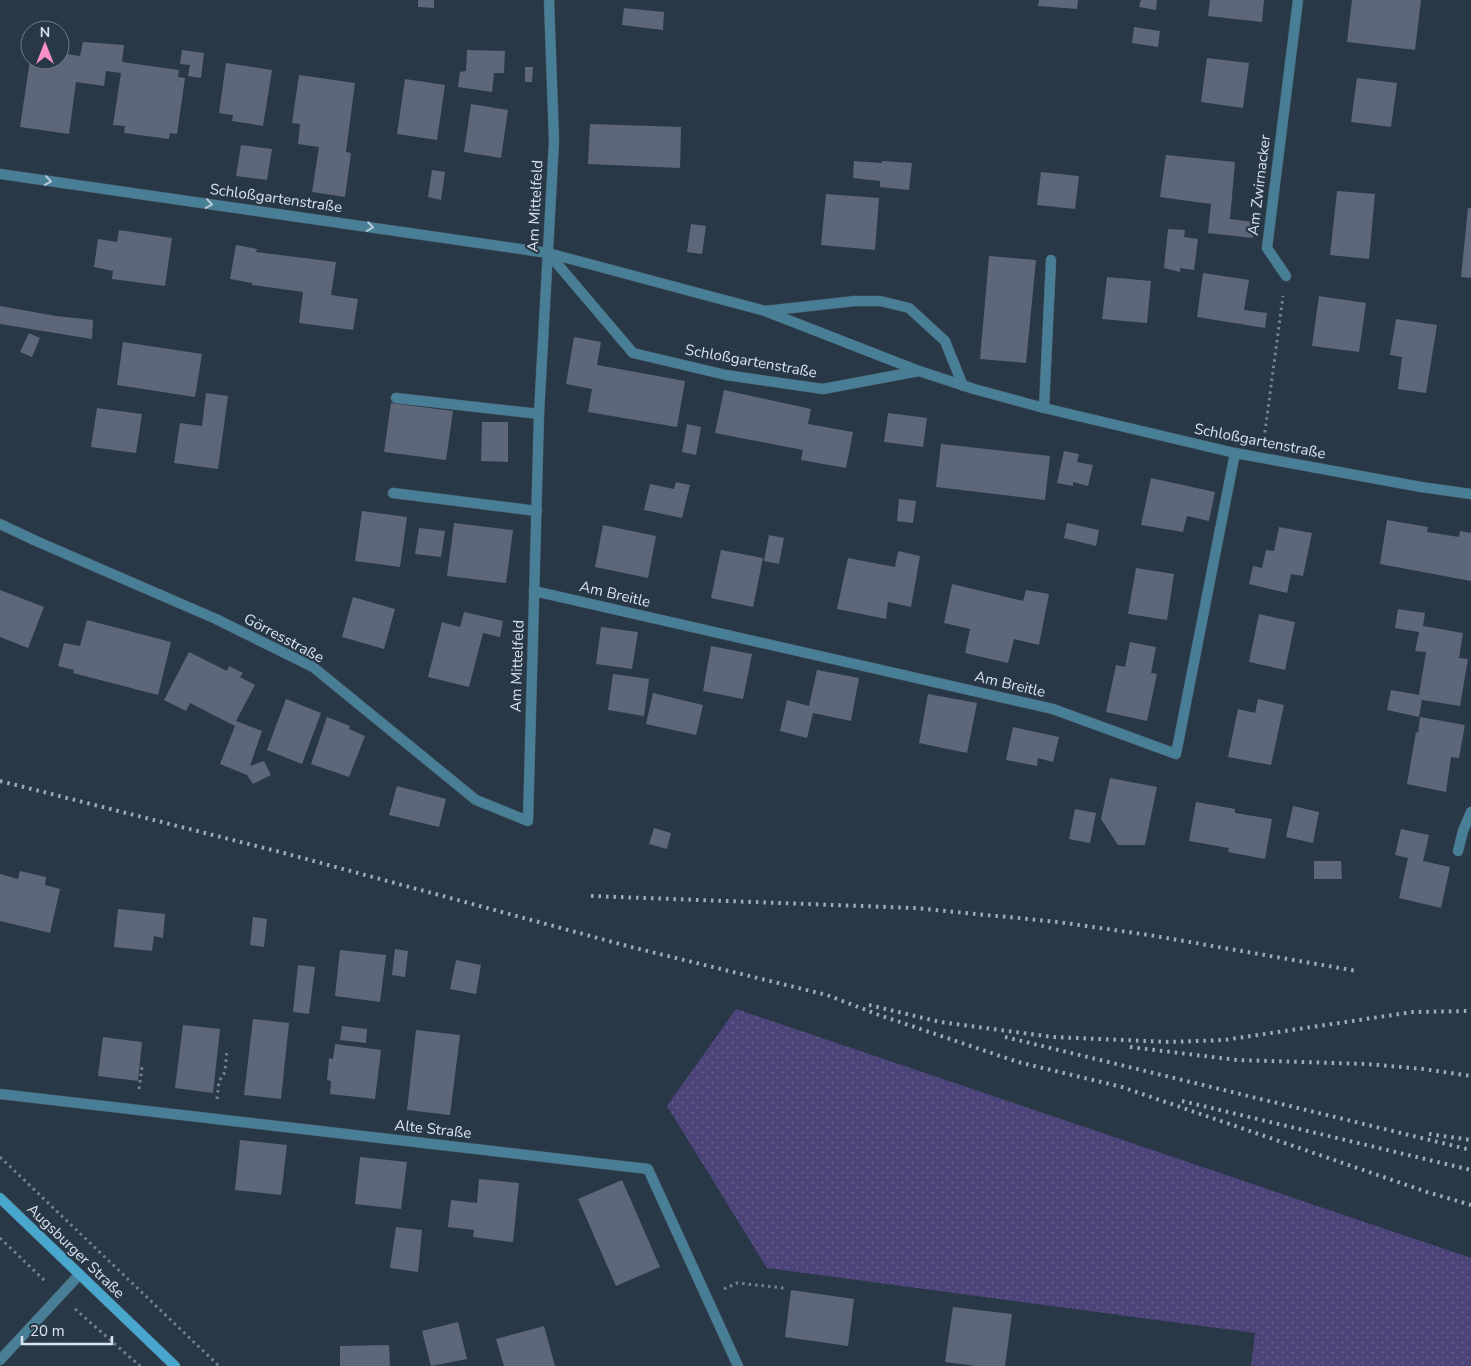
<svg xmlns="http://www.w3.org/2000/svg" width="1471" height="1366" viewBox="0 0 1471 1366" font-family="'Nunito Sans',sans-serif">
<defs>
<pattern id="grass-dots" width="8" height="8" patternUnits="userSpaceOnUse" patternTransform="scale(1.25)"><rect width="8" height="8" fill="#4c4479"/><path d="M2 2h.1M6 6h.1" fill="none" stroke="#655f8c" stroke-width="1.8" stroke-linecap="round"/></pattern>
</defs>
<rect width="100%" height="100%" fill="#283847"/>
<!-- grass -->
<polygon fill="url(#grass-dots)" points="736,1009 1471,1258 1471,1366 1251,1366 1255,1333 767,1268 667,1106"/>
<!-- building -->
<g fill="#5e667a">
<polygon points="418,0 434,0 434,8 418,7"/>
<polygon points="1039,0 1078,0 1077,9 1038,6"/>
<polygon points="1141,0 1157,0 1156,10 1139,7"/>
<polygon points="1210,0 1264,0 1262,22 1208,16"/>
<polygon points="1352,0 1421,0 1415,50 1347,42"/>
<polygon points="624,8 664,12 663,30 622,25"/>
<polygon points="1134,27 1160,31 1158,47 1132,43"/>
<polygon points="83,42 124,45 122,62 179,70 178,77 185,78 177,134 170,133 169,139 124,133 125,126 113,125 121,73 106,71 104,86 76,82 69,134 20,127 30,60 60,60 60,53 80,56"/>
<polygon points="182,50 204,53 201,78 188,76 190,65 180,64"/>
<polygon points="467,50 505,51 504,73 494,73 492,92 458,87 460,72 466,71"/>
<polygon points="1207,58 1249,63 1243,108 1201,102"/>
<polygon points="226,63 272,70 263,126 232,121 233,115 219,113"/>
<polygon points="525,67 533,67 532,82 525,82"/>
<polygon points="299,75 355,83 346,152 351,153 345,197 312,192 319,147 298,144 300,124 292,123"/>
<polygon points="1357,78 1397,83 1391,127 1351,122"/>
<polygon points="405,79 445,85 437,140 397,134"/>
<polygon points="471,104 508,110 501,158 464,152"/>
<polygon points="590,124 681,127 680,168 588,164"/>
<polygon points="241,145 272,149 267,180 236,176"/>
<polygon points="1166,155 1235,162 1230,219 1254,222 1253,238 1208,233 1211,204 1160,197"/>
<polygon points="854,161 882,163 882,161 912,163 909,190 880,187 880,181 853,178"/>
<polygon points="432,170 445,172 441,200 428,197"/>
<polygon points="1041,172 1079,176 1075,209 1037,205"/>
<polygon points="1337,191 1375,194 1369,259 1330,255"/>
<polygon points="826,194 879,198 875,250 821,245"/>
<polygon points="1468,208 1471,208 1471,278 1461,277"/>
<polygon points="691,224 706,226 702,254 687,252"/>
<polygon points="1168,229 1185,230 1184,237 1198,239 1194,270 1180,268 1180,272 1164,268"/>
<polygon points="119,230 172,238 165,286 112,279 113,271 94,267 98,239 117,242"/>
<polygon points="236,245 257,249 256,252 336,262 331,295 358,299 353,330 299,323 303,292 252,285 252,283 230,279"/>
<polygon points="989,256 1036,260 1026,363 980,359"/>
<polygon points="1203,273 1249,280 1244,310 1267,313 1265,328 1197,317"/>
<polygon points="1107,277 1151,281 1147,323 1102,319"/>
<polygon points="1319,296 1366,303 1359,352 1312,346"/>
<polygon points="0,306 56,316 93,320 92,339 0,324"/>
<polygon points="1396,319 1437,325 1426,393 1398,389 1402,357 1390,355"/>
<polygon points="29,333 40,338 32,357 20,352"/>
<polygon points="574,337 601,342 597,365 685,381 677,427 588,412 592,389 566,384"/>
<polygon points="123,342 202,354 195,397 117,385"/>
<polygon points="724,390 811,409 808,424 853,432 846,468 801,460 803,450 715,433"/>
<polygon points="206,393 228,396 218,469 174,463 180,423 202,426"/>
<polygon points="391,403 453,411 446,460 384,452"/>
<polygon points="97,408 142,414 136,453 91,447"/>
<polygon points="888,413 927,418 923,447 884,442"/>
<polygon points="482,422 508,422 508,462 481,461"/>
<polygon points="687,424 701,427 696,455 682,452"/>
<polygon points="941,444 1050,456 1045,500 936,487"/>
<polygon points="1064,451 1079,454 1077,462 1093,465 1088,486 1073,482 1073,486 1057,483"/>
<polygon points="1151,478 1215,492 1209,521 1187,516 1183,532 1141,525"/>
<polygon points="676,482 690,485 682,518 644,510 650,484 674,489"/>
<polygon points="899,499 916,501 913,523 897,521"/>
<polygon points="362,511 407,517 400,567 355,561"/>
<polygon points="1387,520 1428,527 1427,532 1459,537 1460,531 1471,533 1471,581 1380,564"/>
<polygon points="454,523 513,530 506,583 447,576"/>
<polygon points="1067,523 1099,530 1096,546 1064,538"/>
<polygon points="603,525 656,536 648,578 595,567"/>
<polygon points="1279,527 1312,533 1303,576 1291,574 1287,593 1249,584 1253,566 1262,568 1266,550 1274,551"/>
<polygon points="419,528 445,531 441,557 415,554"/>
<polygon points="769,535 784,538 779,564 764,561"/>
<polygon points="721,550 763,558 753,607 711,598"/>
<polygon points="898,551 920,556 911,607 888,602 886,619 837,609 848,558 895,567"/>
<polygon points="1136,568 1174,574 1167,620 1128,614"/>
<polygon points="952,584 1023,601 1026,590 1049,594 1039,645 1014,639 1008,663 965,653 970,629 944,623"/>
<polygon points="0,590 44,607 28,648 0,637"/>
<polygon points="353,597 395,609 384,649 342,637"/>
<polygon points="1398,609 1425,613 1423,626 1463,633 1459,658 1468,659 1460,706 1422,700 1419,717 1387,710 1391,690 1419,695 1426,652 1415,651 1419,632 1395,628"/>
<polygon points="464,612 503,621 500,637 483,633 469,687 428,677 442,622 460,627"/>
<polygon points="1259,614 1295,622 1285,670 1249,662"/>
<polygon points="87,620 171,642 158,695 73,673 74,670 58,666 64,643 80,646"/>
<polygon points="601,627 638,632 632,669 596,664"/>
<polygon points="1130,642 1156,647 1151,673 1157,674 1147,721 1106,712 1116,665 1125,667"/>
<polygon points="711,646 752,654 743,699 703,691"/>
<polygon points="189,652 227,671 229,666 243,673 240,677 255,685 236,721 262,731 250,766 264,761 271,775 253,784 247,775 220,764 235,726 190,703 186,711 164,700"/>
<polygon points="817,670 859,678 851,721 813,713 807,738 780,731 787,700 809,706"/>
<polygon points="613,674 649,679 644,716 608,710"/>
<polygon points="653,693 703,705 696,735 646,724"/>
<polygon points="928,694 977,703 967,753 919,743"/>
<polygon points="286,699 321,713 302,764 267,750"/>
<polygon points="1258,699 1284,705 1271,765 1228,757 1238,709 1255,713"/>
<polygon points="327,717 350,726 349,729 365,736 349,777 311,764"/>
<polygon points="1420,717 1465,725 1459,758 1451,757 1446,792 1407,784 1416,732 1418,733"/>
<polygon points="1013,727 1059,737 1053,762 1038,758 1037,766 1006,760"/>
<polygon points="1110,778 1157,787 1145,845 1118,845 1101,819"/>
<polygon points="397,786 446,799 439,827 389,815"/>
<polygon points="1196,802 1235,809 1235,813 1272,819 1265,859 1228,852 1229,848 1189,841"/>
<polygon points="1293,806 1319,812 1313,843 1286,837"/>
<polygon points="1075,809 1096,813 1090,843 1069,839"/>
<polygon points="654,828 671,833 667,849 649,844"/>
<polygon points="1401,829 1429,835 1423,861 1450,867 1441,908 1399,898 1408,858 1395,855"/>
<polygon points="1314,861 1341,861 1342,879 1314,879"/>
<polygon points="20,871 46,877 45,885 60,889 50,933 0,921 0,874 18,879"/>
<polygon points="118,909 165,914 163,938 154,936 152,951 114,947"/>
<polygon points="253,917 267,919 264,947 250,945"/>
<polygon points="395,949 408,951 405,977 392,975"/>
<polygon points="340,950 386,955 380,1002 335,996"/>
<polygon points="456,960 481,965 476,994 450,989"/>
<polygon points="298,965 315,967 309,1014 293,1012"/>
<polygon points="253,1019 289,1023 281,1099 244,1095"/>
<polygon points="183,1025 220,1029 213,1093 175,1088"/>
<polygon points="342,1026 367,1029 366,1043 340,1040"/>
<polygon points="416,1030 460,1035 450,1115 407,1110"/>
<polygon points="103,1037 142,1042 138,1081 98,1076"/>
<polygon points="335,1044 381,1050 375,1099 330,1094 331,1081 327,1080 329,1058 333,1059"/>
<polygon points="240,1140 287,1145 281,1195 235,1190"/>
<polygon points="360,1157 407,1162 401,1209 355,1204"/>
<polygon points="479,1179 519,1183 513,1242 473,1237 474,1230 448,1227 451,1200 477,1203"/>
<polygon points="622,1180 660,1267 616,1286 578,1199"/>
<polygon points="396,1227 422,1230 418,1272 390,1268"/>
<polygon points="791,1290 854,1299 848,1346 785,1337"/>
<polygon points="953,1307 1012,1314 1005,1366 976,1366 945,1362"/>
<polygon points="458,1322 467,1359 431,1366 422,1331"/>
<polygon points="544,1326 555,1366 504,1366 496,1339"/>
<polygon points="389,1345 390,1366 340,1366 340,1346"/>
</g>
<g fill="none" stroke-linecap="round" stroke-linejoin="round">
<defs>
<g id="lane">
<polyline points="548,253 633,353 726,375 823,389 919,371"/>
<polyline points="765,311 855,301 880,301 909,308 945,341 963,386"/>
<polyline points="396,398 539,414"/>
<polyline points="1044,408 1051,260"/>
<polyline points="393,493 537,511"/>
</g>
<g id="street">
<polyline points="0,174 548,253 765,311 919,371 974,389 1044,408 1235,453 1421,487 1471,494"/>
<polyline points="1286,276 1267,248 1298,0"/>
<polyline points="0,524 36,541 216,619 313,667 476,800 528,821 539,414 554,141 549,0"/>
<polyline points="534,591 1053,709 1176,754 1235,453"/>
<polyline points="1458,851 1463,831 1471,812"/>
<polyline points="0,1094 648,1169 738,1366"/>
<polyline points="0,1360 79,1275"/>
</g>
<polyline id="secondary" points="0,1198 175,1366"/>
</defs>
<!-- lane casing -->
<use href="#lane" stroke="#485765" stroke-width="11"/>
<!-- street casing -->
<use href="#street" stroke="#485765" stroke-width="11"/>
<!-- secondary casing -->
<use href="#secondary" stroke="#485765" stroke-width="11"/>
<!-- path -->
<g stroke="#76838f" stroke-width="3" stroke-dasharray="2.5 4" stroke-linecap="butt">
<polyline points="1264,439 1283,296"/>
<polyline points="139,1089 142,1067"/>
<polyline points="217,1099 219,1081 225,1072 227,1049"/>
<polyline points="0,1157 219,1366"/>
<polyline points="0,1238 46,1282"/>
<polyline points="724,1289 737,1283 784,1288"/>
<polyline points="75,1309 140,1366"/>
</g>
<!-- lane -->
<use href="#lane" stroke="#487e96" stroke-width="10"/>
<!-- street -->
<use href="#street" stroke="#487e96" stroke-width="10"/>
<!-- secondary -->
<use href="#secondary" stroke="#49a6cc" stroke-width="10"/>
<!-- rail -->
<g stroke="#a0abb7" stroke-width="4" stroke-dasharray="2.5 5" stroke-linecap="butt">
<polyline points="0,781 284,853 631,947 827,995 879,1015 1018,1062 1122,1087 1427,1192 1471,1205"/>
<polyline points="591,896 915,908 1058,922 1149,935 1357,971"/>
<polyline points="869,1005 940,1022 1053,1037 1169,1042 1224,1040 1413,1012 1471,1011"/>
<polyline points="1005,1037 1471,1150"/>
<polyline points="1130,1047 1237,1060 1367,1064 1423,1069 1471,1076"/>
<polyline points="1182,1101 1471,1170"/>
<polyline points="1429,1134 1471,1140"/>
</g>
</g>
<!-- one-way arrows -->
<defs><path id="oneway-chevron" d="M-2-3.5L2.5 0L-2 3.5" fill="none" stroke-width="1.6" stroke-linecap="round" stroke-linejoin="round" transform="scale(1.25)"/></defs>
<g stroke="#b6cad7">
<use href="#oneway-chevron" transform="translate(48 181) rotate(8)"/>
<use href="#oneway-chevron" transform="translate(209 204) rotate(8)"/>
<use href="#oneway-chevron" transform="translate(370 227) rotate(8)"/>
</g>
<g text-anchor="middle" stroke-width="4.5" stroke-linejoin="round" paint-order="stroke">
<!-- street labels -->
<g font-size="15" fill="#dae3ed" stroke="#283847">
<text transform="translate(1259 185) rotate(-83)" y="5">Am Zwirnacker</text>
<text transform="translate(276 198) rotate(8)" y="5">Schloßgartenstraße</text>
<text transform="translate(535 206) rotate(-87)" y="5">Am Mittelfeld</text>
<text transform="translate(751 361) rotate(10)" y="5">Schloßgartenstraße</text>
<text transform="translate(1260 441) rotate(11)" y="5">Schloßgartenstraße</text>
<text transform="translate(615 594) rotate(13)" y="5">Am Breitle</text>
<text transform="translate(284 638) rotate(28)" y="5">Görresstraße</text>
<text transform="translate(517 666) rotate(-88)" y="5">Am Mittelfeld</text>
<text transform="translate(1010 684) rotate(13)" y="5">Am Breitle</text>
<text transform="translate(433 1129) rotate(6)" y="5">Alte Straße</text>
<text transform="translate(76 1251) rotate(44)" y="5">Augsburger Straße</text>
</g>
</g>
<!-- north arrow -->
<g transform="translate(45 45)"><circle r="24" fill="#283847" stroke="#6f7c89"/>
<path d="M0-4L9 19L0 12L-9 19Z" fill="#fa8fc6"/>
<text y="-8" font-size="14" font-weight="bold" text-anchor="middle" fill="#dae3ed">N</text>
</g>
<!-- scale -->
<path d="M22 1336v8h90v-8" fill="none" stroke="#dae3ed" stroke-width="2.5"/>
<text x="30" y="1336" font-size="15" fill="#dae3ed" stroke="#283847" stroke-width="4" paint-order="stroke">20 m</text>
</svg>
